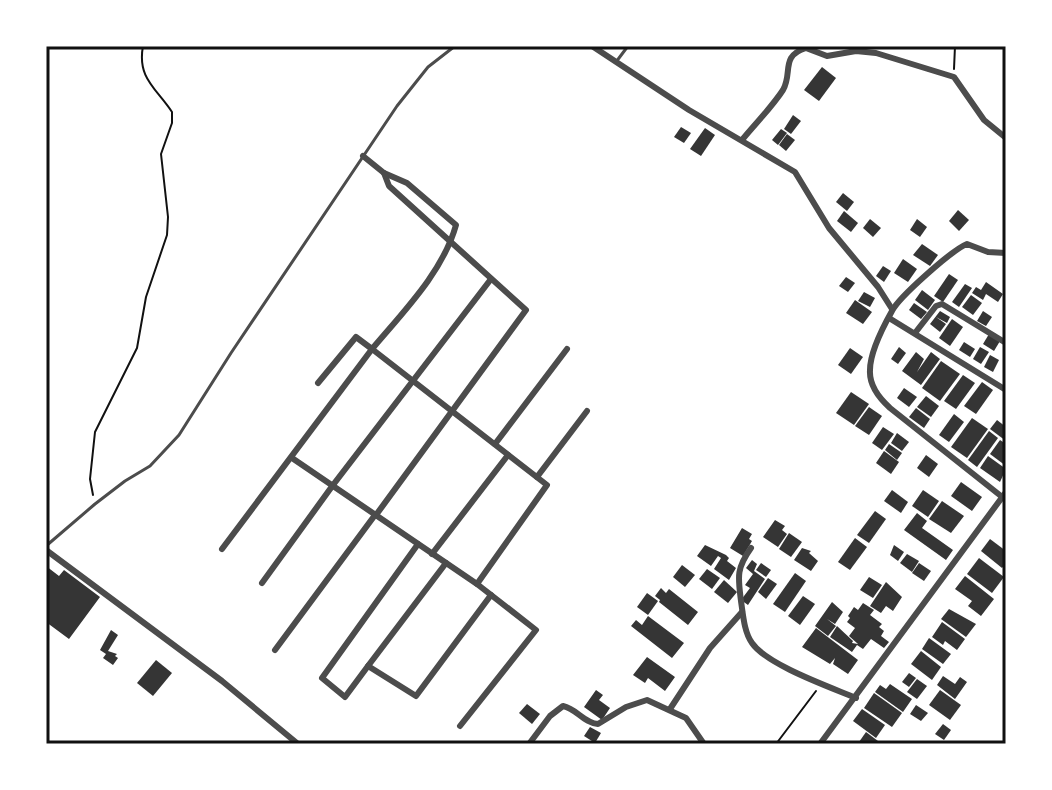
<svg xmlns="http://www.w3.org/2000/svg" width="1052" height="790" viewBox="0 0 1052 790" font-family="'PT Sans Narrow',sans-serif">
<rect width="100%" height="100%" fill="#fff"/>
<!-- building -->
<g fill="#353535">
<polygon points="822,67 836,78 819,101 804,90"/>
<polygon points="793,115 801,121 791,134 784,129"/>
<polygon points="681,127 691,133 684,143 674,137"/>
<polygon points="705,128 715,135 701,156 690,149"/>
<polygon points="781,129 787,133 778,145 772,140"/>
<polygon points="787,134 795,140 786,151 779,145"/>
<polygon points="843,193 854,202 847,211 836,202"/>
<polygon points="958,210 969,220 959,231 949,221"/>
<polygon points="844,211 858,223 851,232 837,221"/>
<polygon points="870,219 881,228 873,237 863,228"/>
<polygon points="917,219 927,227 920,237 910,230"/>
<polygon points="922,244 938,255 930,266 913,255"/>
<polygon points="903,259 917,269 908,282 894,273"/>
<polygon points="883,266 891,271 884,282 876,276"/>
<polygon points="949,274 958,280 943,302 934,296"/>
<polygon points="846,277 855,283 848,292 839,286"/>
<polygon points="986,282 1003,294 998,302 986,294 983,300 972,293 976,287 981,290"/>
<polygon points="965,284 972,288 959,307 952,302"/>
<polygon points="922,290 935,300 928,310 915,300"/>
<polygon points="864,292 875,298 870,307 858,301"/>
<polygon points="971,295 982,303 973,315 962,307"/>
<polygon points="855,300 872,312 863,324 846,313"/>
<polygon points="914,303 927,312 921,319 909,310"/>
<polygon points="940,311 950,317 947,323 936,317 946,324 940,332 930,324"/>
<polygon points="983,311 992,317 986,326 977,321"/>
<polygon points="952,319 963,327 950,346 939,338"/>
<polygon points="989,334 1000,341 994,351 983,344"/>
<polygon points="964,342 975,349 970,357 959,350"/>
<polygon points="899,347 906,353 898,364 891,359"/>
<polygon points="980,347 989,352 981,364 973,359"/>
<polygon points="850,348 863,357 851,374 838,365"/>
<polygon points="916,352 924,359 917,372 931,352 940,359 921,385 902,371"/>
<polygon points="990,355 999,360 993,372 984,367"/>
<polygon points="941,361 960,374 940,401 922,388"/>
<polygon points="963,375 975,383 956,409 944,401"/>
<polygon points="982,382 993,390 976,414 964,406"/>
<polygon points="904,388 917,397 909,407 897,398"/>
<polygon points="851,392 869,404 854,425 836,413"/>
<polygon points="926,396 939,406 931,417 917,407"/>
<polygon points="869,407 882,416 869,435 855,426"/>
<polygon points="916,408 930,419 924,428 909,417"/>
<polygon points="954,414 964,422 949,442 939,435"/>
<polygon points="972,418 988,429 967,458 951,447"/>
<polygon points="997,420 1006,427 1006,441 990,429"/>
<polygon points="883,427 894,434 882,450 872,443"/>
<polygon points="989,431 998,438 977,467 968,460"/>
<polygon points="897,433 909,442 902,451 891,443"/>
<polygon points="1000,440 1006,444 1006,466 990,454"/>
<polygon points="889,444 902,453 897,460 885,450"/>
<polygon points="884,451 899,462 891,474 876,463"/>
<polygon points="926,455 938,464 929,477 917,468"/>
<polygon points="988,456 1006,469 1000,482 980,468"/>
<polygon points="961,482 982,497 972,511 951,496"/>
<polygon points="892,490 908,502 901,513 884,501"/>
<polygon points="923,490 939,501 928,517 912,506"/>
<polygon points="942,501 964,516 951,533 929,519"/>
<polygon points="875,511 886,519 869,543 857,535"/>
<polygon points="917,513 927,521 922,528 953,550 946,560 904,530"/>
<polygon points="775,520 785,526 782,530 787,534 778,547 763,537"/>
<polygon points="742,528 752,534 749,539 752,541 743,556 730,548"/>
<polygon points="789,533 802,542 791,557 779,549"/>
<polygon points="855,538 867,547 850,570 838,562"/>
<polygon points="990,539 1006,551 1006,563 1002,568 981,551"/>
<polygon points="705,545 726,555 729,558 727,561 736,568 729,580 714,569 721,558 718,556 711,566 697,556"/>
<polygon points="894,545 904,552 898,561 890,555"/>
<polygon points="802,548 811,551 809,553 818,561 811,571 794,560"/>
<polygon points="907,554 919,561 912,572 900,563"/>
<polygon points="979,558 1004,577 992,593 967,574"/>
<polygon points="752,560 757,564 754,571 765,579 748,605 741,600 750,588 745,585 753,574 746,568"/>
<polygon points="761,563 771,570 766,577 756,570"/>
<polygon points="919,563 931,571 924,581 912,573"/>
<polygon points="682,565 695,575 685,587 673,577"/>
<polygon points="46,566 59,576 64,570 100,597 69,639 46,622"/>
<polygon points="707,569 720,578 712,589 699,579"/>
<polygon points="795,573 806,581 785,612 773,604"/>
<polygon points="965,576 994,599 981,616 968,606 972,601 955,589"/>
<polygon points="869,577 882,585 873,598 860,590"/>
<polygon points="768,578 777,584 766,599 758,592"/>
<polygon points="724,580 737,592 728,603 714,592"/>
<polygon points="886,582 902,597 893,611 886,606 881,613 870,606"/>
<polygon points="661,588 666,593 669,589 698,612 688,625 659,602 660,600 655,596"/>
<polygon points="647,593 658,601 648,615 637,607"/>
<polygon points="803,596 815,604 800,625 788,616"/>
<polygon points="832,602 843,612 835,624 827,619 836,626 828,636 815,626"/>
<polygon points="863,603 874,610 870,615 882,624 879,627 884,631 881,636 889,642 884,648 871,639 863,649 857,645 852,652 830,637 837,626 853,641 852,643 858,644 849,636 855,628 847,622 850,618 848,616 854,607 858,610"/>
<polygon points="949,609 976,624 966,637 941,619"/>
<polygon points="648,616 684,643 672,658 631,626 636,620 642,625"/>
<polygon points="942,622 965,639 957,650 945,641 943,645 932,637"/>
<polygon points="816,628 858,660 848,674 833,664 835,658 830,664 802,647"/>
<polygon points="111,630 118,635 108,651 117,654 115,656 118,658 113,665 103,658 106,654 100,650"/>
<polygon points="929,638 951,654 943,664 922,649"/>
<polygon points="921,651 941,667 932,680 911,664"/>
<polygon points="647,657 675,677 665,691 648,678 645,683 633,675"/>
<polygon points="156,660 172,673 153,696 137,683"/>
<polygon points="909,673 916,678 909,687 902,682"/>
<polygon points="943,676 955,684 960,677 967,682 955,699 937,685"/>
<polygon points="917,679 927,686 917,699 907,692"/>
<polygon points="890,684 912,699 903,712 875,692 880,685 886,689"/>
<polygon points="596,690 603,695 599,700 610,708 602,720 584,707"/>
<polygon points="940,690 961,705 950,720 929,705"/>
<polygon points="874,693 902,713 892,727 864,708"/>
<polygon points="527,704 540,714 532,724 519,713"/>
<polygon points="916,705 928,713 921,721 910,714"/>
<polygon points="862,709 885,725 876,738 853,721"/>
<polygon points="943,724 951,730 944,740 935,734"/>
<polygon points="590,727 601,733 595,743 584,736"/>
<polygon points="866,732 882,744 859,742"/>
</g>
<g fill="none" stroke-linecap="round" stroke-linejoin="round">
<!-- path -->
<g stroke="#111" stroke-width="2">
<polyline points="954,69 955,46"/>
<path d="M93,495l-3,-16 5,-47 42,-84 9,-51 21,-62 1,-18 -7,-63 11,-31v-11c-16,-24 -35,-34 -29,-66"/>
<polyline points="776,744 816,691"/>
</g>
<!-- service -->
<g stroke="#4c4c4c" stroke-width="3">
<polyline points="616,62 628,46"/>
<polyline points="46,546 95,504 125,481 150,466 179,435 231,353 397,106 428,67 455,46"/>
</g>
<!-- minor -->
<g stroke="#4c4c4c" stroke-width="6">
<polyline points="592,46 689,110 795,172 829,228 878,287 892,309"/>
<path d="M742,140c13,-16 30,-33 41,-50 10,-17 -3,-34 23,-42l21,8 29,-5 20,2 78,24 30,43 22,18"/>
<path d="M1006,253l-18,-1 -21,-8c-15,6 -68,53 -75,67 -9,16 -22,41 -22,59 -1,15 10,29 20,38l116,92"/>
<polyline points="889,318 1006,390"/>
<polyline points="915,333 936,306 942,304 1006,343"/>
<path d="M318,383l38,-46 16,12c31,-37 71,-77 84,-124l-49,-42 -23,-10 -21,-17"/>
<polyline points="495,444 567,349"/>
<polyline points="292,458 477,584"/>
<polyline points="537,477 587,411"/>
<polyline points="376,515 526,310 389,186 384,173"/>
<path d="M751,548c-15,21 -13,29 -10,53 2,13 3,31 11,42 15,22 78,44 104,55"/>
<polyline points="222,549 372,349 547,485 477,584 536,630 460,726"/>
<polyline points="46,550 222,681 298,744"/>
<polyline points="432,554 508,455"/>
<polyline points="446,563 368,666 416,696 491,595"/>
<polyline points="262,583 333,485 491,279"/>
<polyline points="275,650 375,515"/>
<polyline points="368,666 345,697 322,678 418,544"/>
<polyline points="670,709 710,648 742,612"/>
<path d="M529,744l21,-28 13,-10c14,3 21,17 35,18l28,-17 21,-7 39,18 18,26"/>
<polyline points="820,744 1006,492"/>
</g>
</g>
<!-- border -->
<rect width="1052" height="790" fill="none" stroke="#ffffff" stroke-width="96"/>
<rect x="48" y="48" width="956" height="694" fill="none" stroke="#111" stroke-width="3"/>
</svg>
